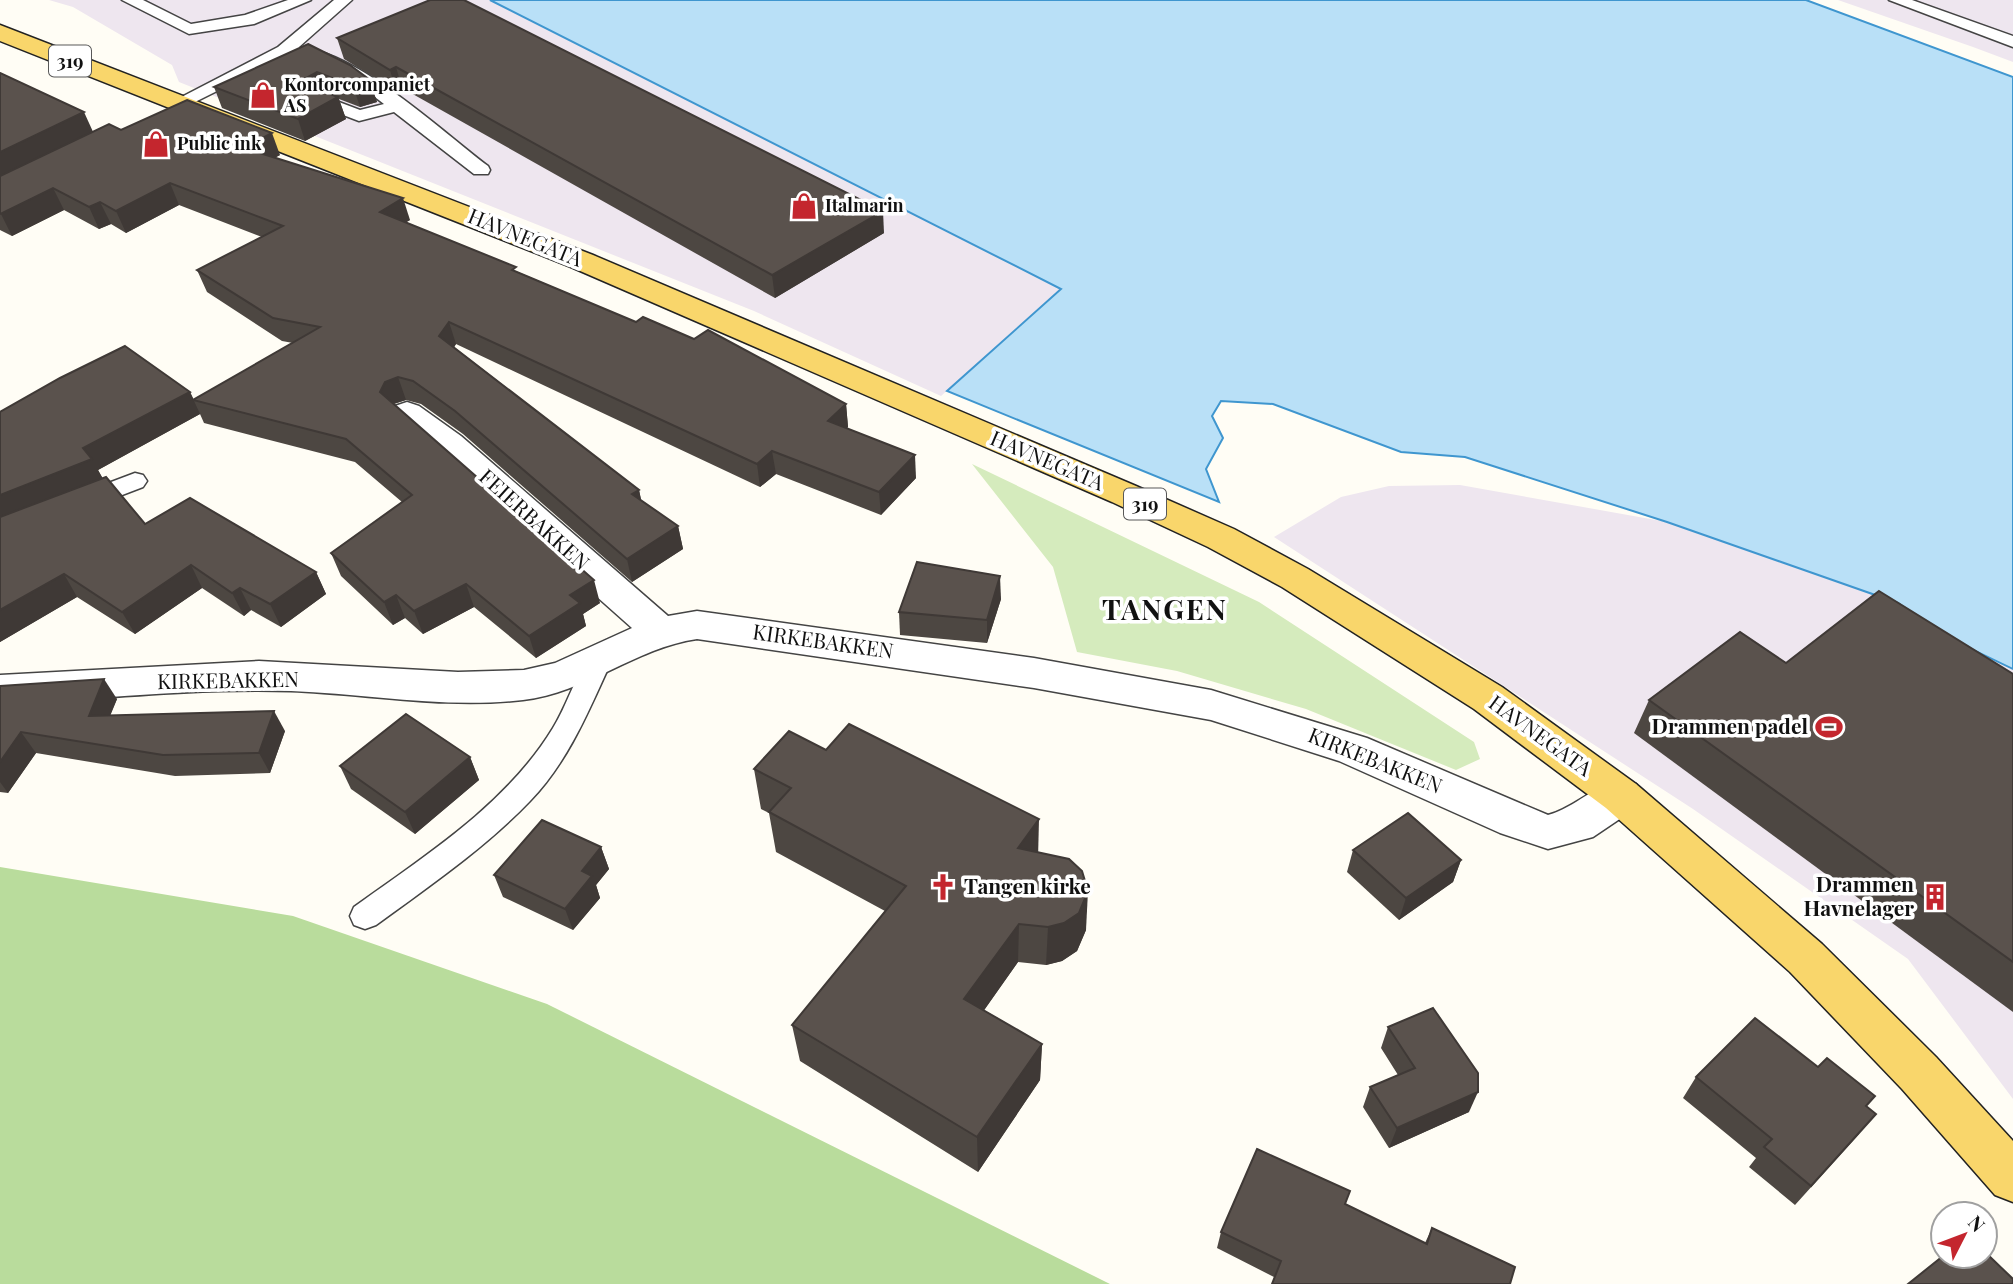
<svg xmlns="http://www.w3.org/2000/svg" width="2013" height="1284" viewBox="0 0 2013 1284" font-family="'Playfair Display',serif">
<rect width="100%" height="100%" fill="#fffdf5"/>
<!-- industrial -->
<g fill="#eee6ef">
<polygon points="49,0 491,0 1061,289 941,396 754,311 179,82 172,65 73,7"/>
<polygon points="1838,0 2013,0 2013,62 1973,47"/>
<polygon points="1460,485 1667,522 1898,603 1946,637 2013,669 2013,1099 1908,959 1693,809 1274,537 1341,497 1389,486"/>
</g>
<!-- green -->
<polygon fill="#d5ebbd" points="972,464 1259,602 1474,742 1480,759 1456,770 1306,709 1177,671 1077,652 1053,567"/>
<!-- forest -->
<polygon fill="#b9dc9c" points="0,867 293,916 547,1004 1110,1284 0,1284"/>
<!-- water -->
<polygon fill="#b9e0f7" stroke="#3f96cf" stroke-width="2" points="490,0 1806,0 2013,77 2013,669 1946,637 1898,603 1667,522 1465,457 1401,452 1273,404 1221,401 1212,416 1223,438 1206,469 1219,502 947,391 1061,289"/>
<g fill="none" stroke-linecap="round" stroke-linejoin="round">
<defs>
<g id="lane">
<polygon points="122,0 143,0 191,24 245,15 288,0 311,0 254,24 189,34"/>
<path d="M334,0h18l-53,47c60,6 140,82 189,119l2,4 -2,4h-14l-80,-62 -35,9 -42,-16 -3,-4 9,-5 37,14 24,-6 -26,-20 -48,-25 -23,-3 -104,52 -6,1 -9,-5 110,-57z"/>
<polygon points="1889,0 1912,0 2013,36 2013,47"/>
<polygon points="135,473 143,475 147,481 143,487 83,510 74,508 71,502 74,496"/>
<path d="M598,652l9,3 4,7c-22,48 -43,100 -81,139 -45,47 -102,86 -154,124l-11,4 -11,-4 -4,-9 4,-9c71,-51 153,-103 199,-179 14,-23 22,-50 36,-73z"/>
</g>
<path id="street" d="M407,402l12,4 42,30 207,180 29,-5 337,47 177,32 156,48 181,77c32,-8 55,-42 88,-31l6,12 -6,12 -43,29 -45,12 -48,-16 -161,-72 -128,-41 -177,-32 -337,-49c-62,9 -111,54 -174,61 -77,9 -155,-6 -232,-9 -97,-3 -194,8 -291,14v-30l259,-14 199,11 66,-2 31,-7 77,-35 -242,-215 5,-7z"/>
<polygon id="primary" points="0,25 593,255 1136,486 1234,529 1308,569 1502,687 1636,784 1822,944 1936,1057 2013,1141 2013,1202 1995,1195 1902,1089 1790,972 1606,808 1474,709 1282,587 1208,547 1112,502 571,267 0,41"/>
</defs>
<!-- lane casing -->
<use href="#lane" stroke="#444" stroke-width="3"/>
<!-- street casing -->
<use href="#street" stroke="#444" stroke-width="3"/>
<!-- primary casing -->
<use href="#primary" stroke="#222" stroke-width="3"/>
<!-- lane -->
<use href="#lane" fill="#fff" fill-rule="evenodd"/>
<!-- street -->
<use href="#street" fill="#fff" fill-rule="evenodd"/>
<!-- primary -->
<use href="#primary" fill="#f9d66b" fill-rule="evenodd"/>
</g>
<!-- wall -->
<g fill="#4d4742">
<polygon points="337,38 884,233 775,298 402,88 396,91 344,59"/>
<polygon points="308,44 370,80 377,102 360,107 339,99 346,119 305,141 222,108 214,87"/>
<polygon points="0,73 93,132 121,130 280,155 274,158 410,220 406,222 518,272 636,322 846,404 848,427 847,428 916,478 881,515 776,474 760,487 456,344 454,347 639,490 641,500 678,526 683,549 632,582 463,434 421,404 406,400 394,404 600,603 583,614 586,626 536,658 474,607 423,634 405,618 393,625 341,576 331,553 402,502 355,462 204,423 200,414 98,470 102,478 145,524 316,572 326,594 281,627 251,610 244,616 202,588 135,634 77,597 0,642 0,412 190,392 194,400 293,343 282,341 207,292 197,270 262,237 179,205 126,233 111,224 99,229 64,210 12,236 0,230"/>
<polygon points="1001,599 987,643 900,635 899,612"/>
<polygon points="1786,663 2013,674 2013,1012 1634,733 1649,700"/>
<polygon points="0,686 117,699 110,715 285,731 270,773 175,776 36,753 8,793 0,792"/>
<polygon points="826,750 1038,853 1086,930 1077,951 1062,961 1046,965 1018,962 984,1010 1042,1044 1040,1080 978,1172 800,1061 792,1025 885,911 776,852 769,813 761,809 754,769"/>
<polygon points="470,757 479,780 415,834 351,789 340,766"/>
<polygon points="601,847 609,869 596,885 600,898 573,930 503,897 494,875"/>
<polygon points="1353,850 1461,860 1453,882 1399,920 1347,872"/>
<polygon points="1388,1027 1469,1112 1389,1148 1363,1107 1370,1087 1398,1075 1381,1048"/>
<polygon points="1818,1067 1867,1106 1859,1134 1795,1205 1749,1167 1756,1158 1683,1098 1696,1077"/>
<polygon points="1345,1204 1425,1243 1432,1228 1515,1267 1274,1277 1217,1248 1221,1232"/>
</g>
<!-- shaded-wall -->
<g fill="#3f3936">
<polygon points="396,67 402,88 396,91 390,70"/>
<polygon points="317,72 324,94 311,100 304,79"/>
<polygon points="370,80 377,102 360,107 353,86"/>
<polygon points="338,97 346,119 305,141 298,119"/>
<polygon points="84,112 94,134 0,179 0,152"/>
<polygon points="272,133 280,155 252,170 244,148"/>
<polygon points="170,183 179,205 126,233 116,211"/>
<polygon points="53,188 64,210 12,236 1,214"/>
<polygon points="403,198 410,220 387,234 380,212"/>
<polygon points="100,202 111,224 99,229 89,207"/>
<polygon points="883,211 884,233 775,298 772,275"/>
<polygon points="449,322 456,344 447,359 439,336"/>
<polygon points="398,377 406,400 393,404 380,392 385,382"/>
<polygon points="190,392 200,414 98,470 105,482 0,523 0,495 83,448"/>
<polygon points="846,404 848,427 830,444 828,421"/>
<polygon points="772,451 776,474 760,487 757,464"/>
<polygon points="915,455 916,478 881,515 879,492"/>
<polygon points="639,490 644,513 632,494"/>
<polygon points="678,526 683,549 632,582 627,559"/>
<polygon points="191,565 202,588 135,634 122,612"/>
<polygon points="316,572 326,594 281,627 270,604"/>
<polygon points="64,574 77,597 0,642 0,610"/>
<polygon points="1000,576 1001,599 987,643 987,620"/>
<polygon points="594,580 600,603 583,614 586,626 536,658 529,636 570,595"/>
<polygon points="466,584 474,607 423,634 414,611"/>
<polygon points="240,588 251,610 244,616 232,593"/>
<polygon points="396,595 405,618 393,625 384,602"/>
<polygon points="104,679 117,699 102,736 89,716"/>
<polygon points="274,711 285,731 270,773 259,753"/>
<polygon points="21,732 36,753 8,793 0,782 0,762"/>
<polygon points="470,757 479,780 415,834 405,812"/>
<polygon points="1039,819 1038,859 1018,848"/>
<polygon points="601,847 609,869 596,885 600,898 573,930 565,909 582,871"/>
<polygon points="1461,860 1453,882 1399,920 1406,898"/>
<polygon points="1088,891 1086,930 1077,951 1062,961 1046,965 1048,927"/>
<polygon points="1019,924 1018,962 966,1036 964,999"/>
<polygon points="1042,1044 1040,1080 978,1172 977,1137"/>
<polygon points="1478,1092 1469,1112 1389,1148 1397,1128"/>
</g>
<!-- building -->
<g fill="#5a524d" stroke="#3f3936" stroke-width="2">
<polygon points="430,0 464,0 883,211 772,275 396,67 390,70 337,38"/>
<polygon points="308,44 350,65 370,80 353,86 317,72 304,79 309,86 338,97 298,119 214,87"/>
<polygon points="0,73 84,112 0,152"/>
<polygon points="187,100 272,133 244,148 403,198 380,212 516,267 512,270 636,322 643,317 694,339 708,330 846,404 828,421 915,455 879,492 772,451 757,464 449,322 439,336 639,490 632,494 678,526 627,559 455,411 413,381 398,377 385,382 380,392 594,580 570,595 580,603 529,636 466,584 414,611 396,595 384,602 331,553 412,495 346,439 193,400 320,327 273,318 197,270 283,226 170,183 116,211 100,202 89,207 53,188 0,214 0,176 109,124 121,130"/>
<polygon points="125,346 190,392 83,448 92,459 0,495 0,412 60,378"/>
<polygon points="106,477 145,524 190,498 316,572 270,604 240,588 232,593 191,565 122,612 64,574 0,610 0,517"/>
<polygon points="917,562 1000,576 987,620 899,612"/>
<polygon points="1879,591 2013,674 2013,962 1649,700 1740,632 1786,663"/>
<polygon points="104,679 89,716 274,711 259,753 163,755 21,732 0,762 0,686"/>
<polygon points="406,714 470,757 405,812 340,766"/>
<polygon points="849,724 1039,819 1018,848 1069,859 1082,871 1088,891 1079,913 1064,923 1048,927 1019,924 964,999 1042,1044 977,1137 792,1025 906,886 769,812 791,788 754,769 789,731 826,750"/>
<polygon points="1408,813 1461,860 1406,898 1353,850"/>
<polygon points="542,820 601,847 582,871 592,876 565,909 494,875"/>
<polygon points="1433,1008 1478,1073 1478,1092 1397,1128 1370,1087 1415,1068 1388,1027"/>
<polygon points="1755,1018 1818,1067 1827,1058 1875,1096 1866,1106 1876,1114 1811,1186 1764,1147 1772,1139 1696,1077"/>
<polygon points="1257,1149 1350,1191 1345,1204 1427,1244 1432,1228 1515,1267 1510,1284 1272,1284 1281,1261 1221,1232"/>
<polygon points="1985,1252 2013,1279 2013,1284 1908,1284 1943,1256 1985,1256"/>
</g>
<!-- icons -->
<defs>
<symbol id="shop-bare" viewBox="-9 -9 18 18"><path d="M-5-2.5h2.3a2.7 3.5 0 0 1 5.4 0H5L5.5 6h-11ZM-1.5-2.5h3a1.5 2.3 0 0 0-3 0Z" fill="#c4262e" stroke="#fff" stroke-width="2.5" paint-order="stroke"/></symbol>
<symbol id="stadium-bare" viewBox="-9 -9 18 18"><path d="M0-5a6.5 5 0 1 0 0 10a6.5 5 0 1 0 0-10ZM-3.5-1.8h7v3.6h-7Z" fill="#c4262e" stroke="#fff" stroke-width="2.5" paint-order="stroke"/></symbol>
<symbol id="church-bare" viewBox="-9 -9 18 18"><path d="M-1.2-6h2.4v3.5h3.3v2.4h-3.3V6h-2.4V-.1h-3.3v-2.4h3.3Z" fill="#c4262e" stroke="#fff" stroke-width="2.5" paint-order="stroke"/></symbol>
<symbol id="building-bare" viewBox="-9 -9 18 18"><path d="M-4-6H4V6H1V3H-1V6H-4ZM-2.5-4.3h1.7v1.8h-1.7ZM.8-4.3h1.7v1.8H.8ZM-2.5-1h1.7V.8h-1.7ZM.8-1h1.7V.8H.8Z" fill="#c4262e" stroke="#fff" stroke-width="2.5" paint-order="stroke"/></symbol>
</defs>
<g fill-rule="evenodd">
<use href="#shop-bare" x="244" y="76" width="38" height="38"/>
<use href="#shop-bare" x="137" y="125" width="38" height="38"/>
<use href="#shop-bare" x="785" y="187" width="38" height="38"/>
<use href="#stadium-bare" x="1810" y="708" width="38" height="38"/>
<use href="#church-bare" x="924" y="868" width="38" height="38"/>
<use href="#building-bare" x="1916" y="878" width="38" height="38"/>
</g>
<g text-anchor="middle" stroke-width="7" stroke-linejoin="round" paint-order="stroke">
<!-- far-poi labels -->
<g font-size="18" font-weight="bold" fill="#111" stroke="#fff" text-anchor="start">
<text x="284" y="91">Kontorcompaniet<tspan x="284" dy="21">AS</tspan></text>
<text x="177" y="150">Public ink</text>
<text x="825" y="212">Italmarin</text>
</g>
<!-- shield labels -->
<g fill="#fff" stroke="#585858" stroke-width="2">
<rect x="49" y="45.5" width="42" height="31" rx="5"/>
<rect x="1124" y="488.5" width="42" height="31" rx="5"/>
</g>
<g font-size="19" font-weight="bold" fill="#111">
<text x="70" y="68">319</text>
<text x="1145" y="511">319</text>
</g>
<!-- street labels -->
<g font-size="21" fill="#111" stroke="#fff">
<text transform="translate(525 238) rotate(22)" y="7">HAVNEGATA</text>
<text transform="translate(1047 461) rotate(23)" y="7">HAVNEGATA</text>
<text transform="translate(534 520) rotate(42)" y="7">FEIERBAKKEN</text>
<text transform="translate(823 642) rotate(8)" y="7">KIRKEBAKKEN</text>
<text transform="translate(228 681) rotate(-1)" y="7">KIRKEBAKKEN</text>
<text transform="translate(1540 736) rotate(36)" y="7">HAVNEGATA</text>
<text transform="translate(1375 761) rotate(22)" y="7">KIRKEBAKKEN</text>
</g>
<!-- poi labels -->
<g font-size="21" font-weight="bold" fill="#111" stroke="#fff" text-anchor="end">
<text x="1808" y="734">Drammen padel</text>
<text x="1914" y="892">Drammen<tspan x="1914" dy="24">Havnelager</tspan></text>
<text x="964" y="894" text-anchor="start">Tangen kirke</text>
</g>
<!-- district labels -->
<g font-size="28" font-weight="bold" letter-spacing="2" fill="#111" stroke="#fff">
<text x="1165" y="620">TANGEN</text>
</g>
</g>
<!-- north arrow -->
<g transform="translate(1964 1235) rotate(48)"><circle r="33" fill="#ffffff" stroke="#a0a0a0" stroke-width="2"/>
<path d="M0-5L12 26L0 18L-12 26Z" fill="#c4262e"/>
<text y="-10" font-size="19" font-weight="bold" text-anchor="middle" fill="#111111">N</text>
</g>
</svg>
